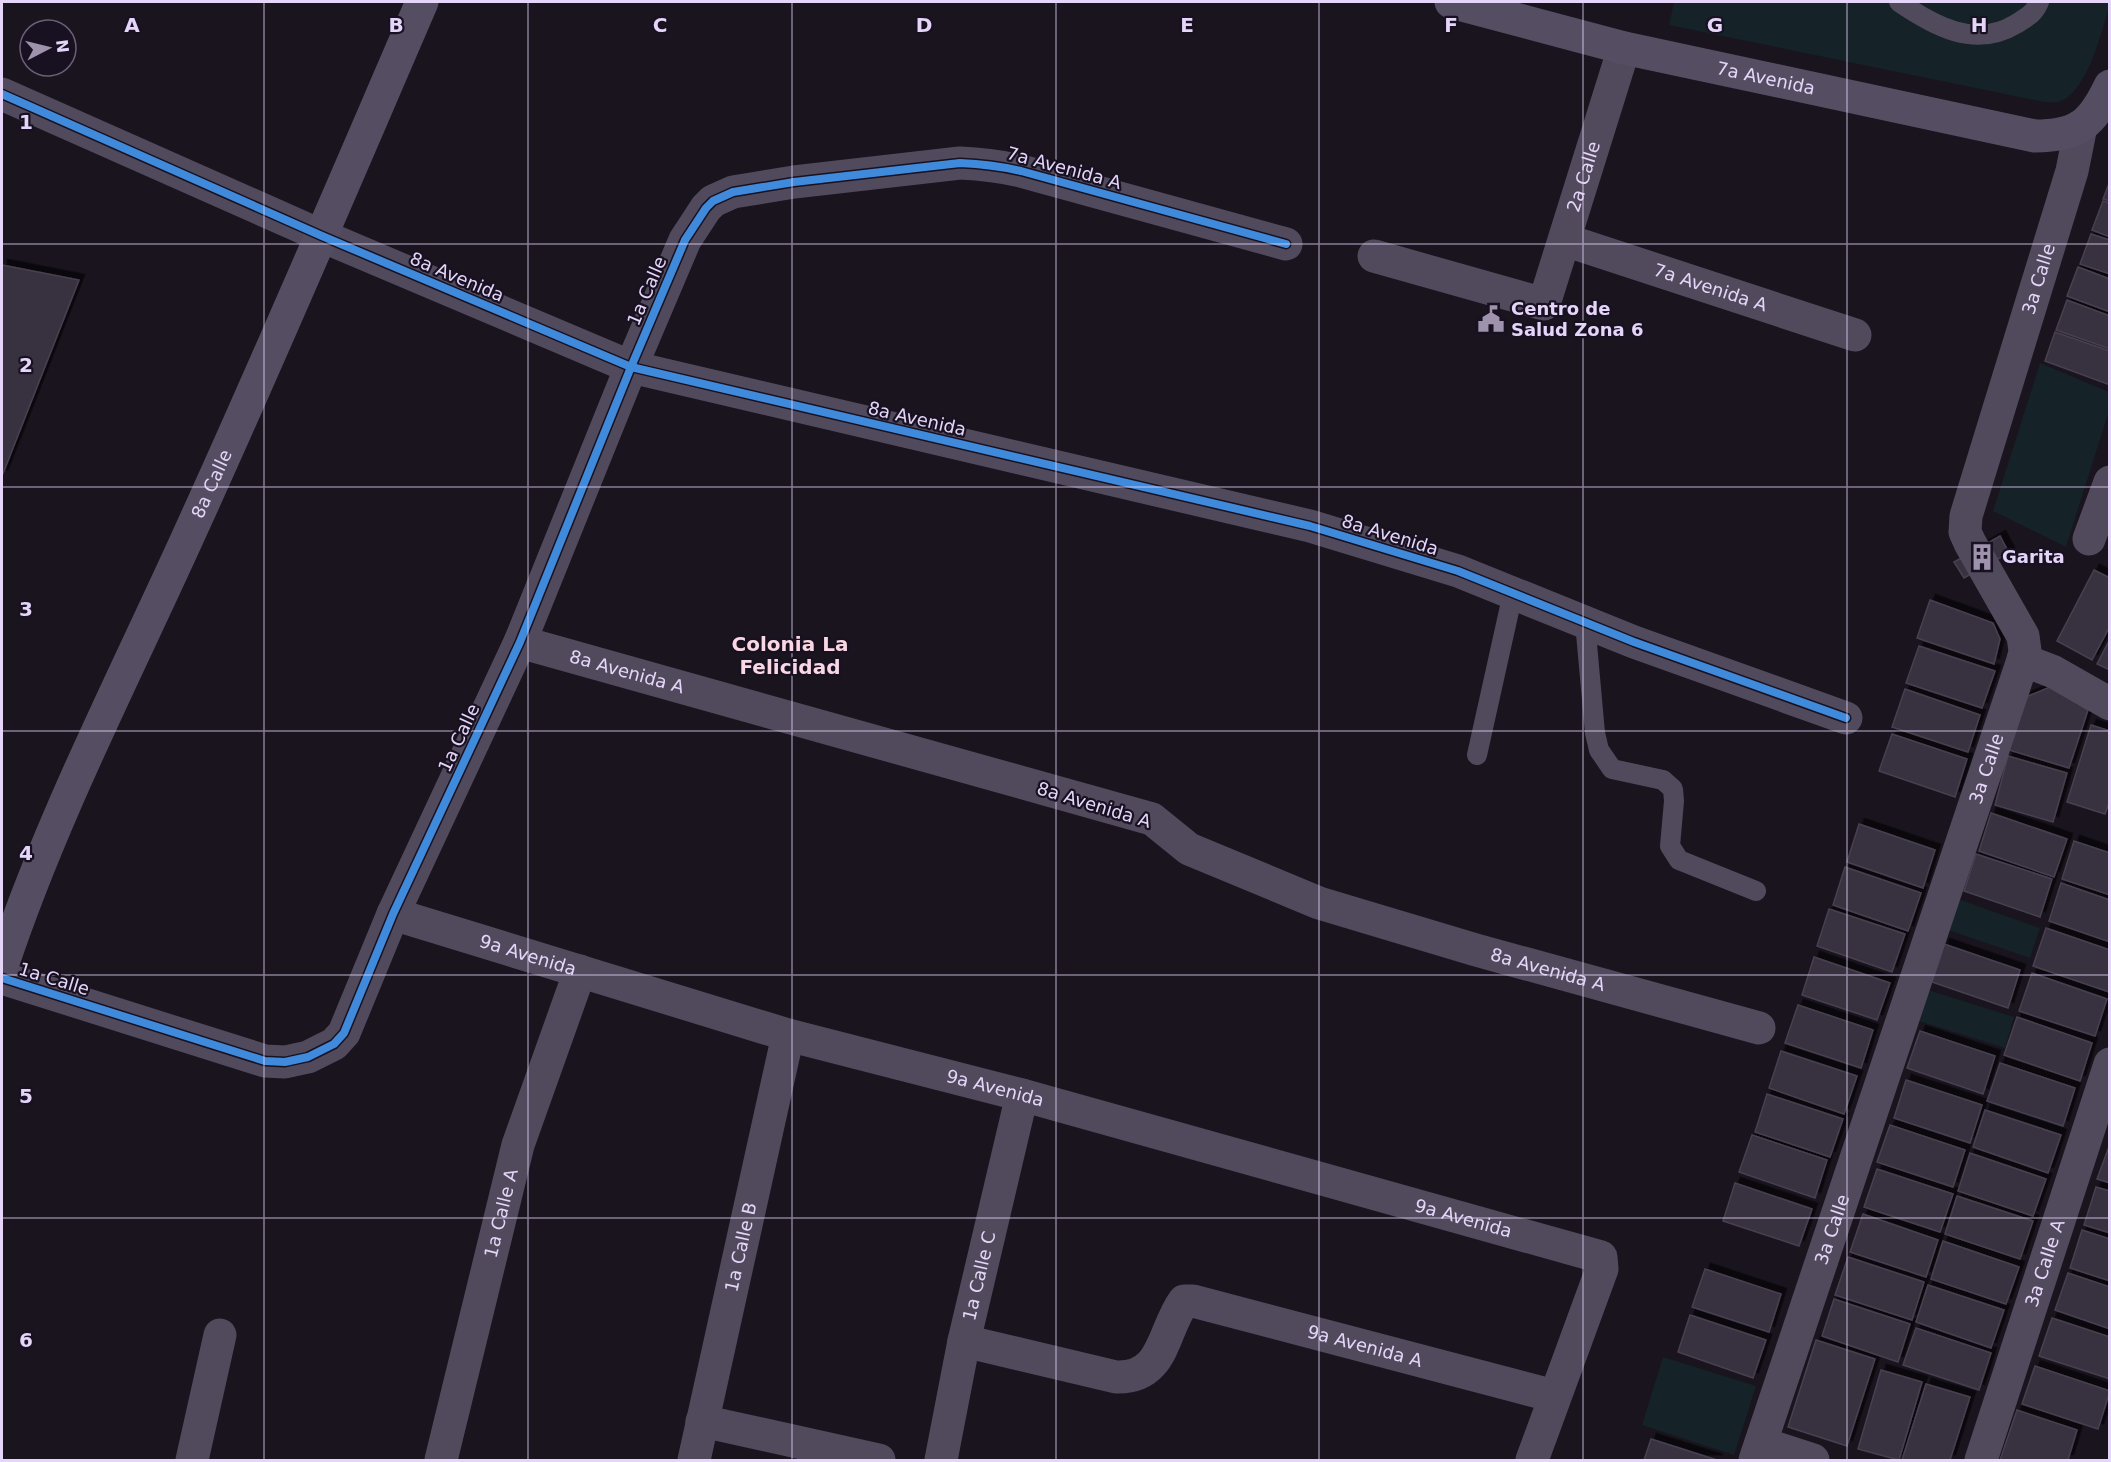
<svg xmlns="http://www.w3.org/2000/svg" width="2111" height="1462" viewBox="0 0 2111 1462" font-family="'DejaVu Sans',sans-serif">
<defs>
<filter id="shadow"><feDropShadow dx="5.5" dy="-5.5" stdDeviation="0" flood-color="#0009"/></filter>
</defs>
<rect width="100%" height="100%" fill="#19141e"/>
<!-- green -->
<g fill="#152228">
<path d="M1674,2h435v6c-8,25 -22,86 -51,94 -4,1 -10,0 -14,0l-375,-77z"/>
<polygon points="2040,363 2109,392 2109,411 2066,547 1993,511"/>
<polygon points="1955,898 2040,928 2030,958 1945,929"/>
<polygon points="1928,990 2014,1017 2005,1048 1919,1021"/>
<polygon points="1663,1357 1756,1386 1734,1455 1642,1425"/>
</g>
<!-- building -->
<g fill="#383240" stroke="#484050" stroke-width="1.5" filter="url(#shadow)">
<polygon points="2110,181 2110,201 2103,199"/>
<polygon points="2103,201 2110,203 2110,237 2092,230"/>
<polygon points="2091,234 2110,240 2110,274 2080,264"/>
<polygon points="2,265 79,280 2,476"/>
<polygon points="2078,267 2110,279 2110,312 2067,296"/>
<polygon points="2067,300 2110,316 2110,349 2056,330"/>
<polygon points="2055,332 2110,351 2110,385 2045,361"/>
<polygon points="2000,536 2009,553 1964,578 1954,562"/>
<polygon points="2094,570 2110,578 2110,626 2092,660 2057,641"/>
<polygon points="1930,600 1993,623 2000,639 1994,664 1917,638"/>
<polygon points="2110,639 2110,670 2097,664"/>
<polygon points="1919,646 1995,671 1982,708 1906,683"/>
<polygon points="2050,687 2088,710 2069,768 2006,749 2026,697"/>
<polygon points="1905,689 1980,715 1968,752 1892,727"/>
<polygon points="2091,725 2110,731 2110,800 2105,814 2067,802"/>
<polygon points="1892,734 1967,759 1955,797 1879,771"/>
<polygon points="2008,756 2067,773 2053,822 1995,805"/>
<polygon points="1991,813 2067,839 2054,877 1979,851"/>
<polygon points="1859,824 1935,850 1923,888 1847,862"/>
<polygon points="2074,841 2110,853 2110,895 2062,879"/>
<polygon points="1976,854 2052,879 2040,917 1964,891"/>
<polygon points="1845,867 1921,893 1908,931 1833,905"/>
<polygon points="2061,883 2110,900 2110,942 2049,921"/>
<polygon points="1829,909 1905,934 1892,972 1817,946"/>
<polygon points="2046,928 2110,950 2109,992 2033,966"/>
<polygon points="1944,944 2020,970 2008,1008 1932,982"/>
<polygon points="1814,957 1890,983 1877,1020 1802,995"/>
<polygon points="2032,973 2107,999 2095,1036 2019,1011"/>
<polygon points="1798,1005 1873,1030 1861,1068 1785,1043"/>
<polygon points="2017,1017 2092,1043 2080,1081 2004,1055"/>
<polygon points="1920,1031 1995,1056 1983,1094 1907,1068"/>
<polygon points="1781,1051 1857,1076 1844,1114 1769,1088"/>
<polygon points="2000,1063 2075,1088 2063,1126 1987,1101"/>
<polygon points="1906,1080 1982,1105 1970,1143 1894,1118"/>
<polygon points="1767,1094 1843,1119 1830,1157 1755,1132"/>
<polygon points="1985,1110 2061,1135 2048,1173 1973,1147"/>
<polygon points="1890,1125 1965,1150 1953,1187 1877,1162"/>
<polygon points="1752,1135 1827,1160 1815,1198 1739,1172"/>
<polygon points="2110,1144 2110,1183 2097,1179"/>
<polygon points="1970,1153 2046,1179 2033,1216 1958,1191"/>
<polygon points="1877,1169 1953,1194 1940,1232 1864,1207"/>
<polygon points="1735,1183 1812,1209 1799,1246 1723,1221"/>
<polygon points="2096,1187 2110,1191 2110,1233 2084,1225"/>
<polygon points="1957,1196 2033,1221 2020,1259 1945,1234"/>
<polygon points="1863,1214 1938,1240 1926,1277 1850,1252"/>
<polygon points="2082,1230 2110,1239 2110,1281 2070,1268"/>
<polygon points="1943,1241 2019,1267 2006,1304 1931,1279"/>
<polygon points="1848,1257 1924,1282 1912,1320 1835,1295"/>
<polygon points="1705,1269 1781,1294 1769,1332 1692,1307"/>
<polygon points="2068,1273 2110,1287 2110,1329 2055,1310"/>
<polygon points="1928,1285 2004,1310 1991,1348 1916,1322"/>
<polygon points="1834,1299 1910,1324 1898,1362 1822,1336"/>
<polygon points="1690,1315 1766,1340 1753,1378 1678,1352"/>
<polygon points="2052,1318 2110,1337 2110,1379 2039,1356"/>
<polygon points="1916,1328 1991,1353 1979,1390 1903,1365"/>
<polygon points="1816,1340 1875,1359 1847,1446 1788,1427"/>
<polygon points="2035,1366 2110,1391 2098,1429 2022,1404"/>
<polygon points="1881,1370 1922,1382 1899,1460 1858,1449"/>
<polygon points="1926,1384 1970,1397 1950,1460 1902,1460"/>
<polygon points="2017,1410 2077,1430 2068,1460 2000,1460"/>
<polygon points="1651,1439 1717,1460 1644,1460"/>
</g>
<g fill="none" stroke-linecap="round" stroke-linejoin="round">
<!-- service -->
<g stroke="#514a5d" stroke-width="20">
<path d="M1899,2c35,24 76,47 117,22 11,-7 18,-10 23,-22"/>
<polyline points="1585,622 1595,733 1599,750 1612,769 1663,780 1673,789 1674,801 1670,846 1679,860 1756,891"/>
<polyline points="1477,755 1513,593"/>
</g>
<!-- minor -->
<g stroke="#514a5d" stroke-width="33">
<polyline points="322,236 631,367 1310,526 1458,571 1634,642 1846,718"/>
<path id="s1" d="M1565,240l290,95"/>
<path id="s2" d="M1374,256l170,48 80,-256"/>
<polyline points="2089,539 2110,482"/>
<path id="s3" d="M520,642l632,177 37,30 130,54 157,47 283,78"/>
<polyline points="2023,660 2054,672 2110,704"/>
<path id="s4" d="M393,914l395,121 234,60 579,162 1,12 -70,191"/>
<path d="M2,978l263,83 20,1 23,-5 26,-13 10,-11 49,-119 127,-272 111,-275 54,-127 21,-32 7,-7 20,-9 61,-10 166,-19c21,1 40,3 61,8l265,73"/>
<path id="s5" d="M964,1341l152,36c49,2 46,-46 68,-76h9l361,95"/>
<polyline points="702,1421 879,1460"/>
<polyline points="1761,1443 1813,1460"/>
<polyline points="192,1460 220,1335"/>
<path id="s6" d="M441,1460l77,-315 62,-174"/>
<path id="s7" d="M694,1460l94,-425"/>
<path id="s8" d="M941,1460l23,-119 58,-246"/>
<path id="s9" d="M1755,1460l268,-800 2,-9 -2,-15 -53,-93 -5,-11 1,-16 106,-345 9,-45"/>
<path id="s10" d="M1981,1460l129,-396"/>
</g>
<!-- tertiary -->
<polyline stroke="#514a5d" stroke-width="33" points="2,94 322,236"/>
<!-- secondary -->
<g stroke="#554e63" stroke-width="33">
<path id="s11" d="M1451,2l173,46 411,88c43,0 57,-12 75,-50"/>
<path id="s12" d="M2,966c50,-150 124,-292 189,-436 80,-175 155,-352 231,-528"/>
</g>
<defs>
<g id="cycleway">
<polyline points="2,94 322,236 631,367 1310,526 1458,571 1634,642 1846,718"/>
<path d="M2,978l263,83 20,1 23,-5 26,-13 10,-11 49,-119 127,-272 111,-275 54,-127 21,-32 7,-7 20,-9 61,-10 166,-19c21,1 40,3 61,8l265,73"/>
</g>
</defs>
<!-- cycleway casing -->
<use href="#cycleway" stroke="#181121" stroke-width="11"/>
<!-- cycleway -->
<use href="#cycleway" stroke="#408adc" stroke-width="8"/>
</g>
<!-- grid -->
<path fill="none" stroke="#e5d6f9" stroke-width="1.5" stroke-opacity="0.55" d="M264,2v1458M528,2v1458M792,2v1458M1056,2v1458M1319,2v1458M1583,2v1458M1847,2v1458M2,244h2108M2,487h2108M2,731h2108M2,975h2108M2,1218h2108"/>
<!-- icons -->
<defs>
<symbol id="civic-bare" viewBox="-9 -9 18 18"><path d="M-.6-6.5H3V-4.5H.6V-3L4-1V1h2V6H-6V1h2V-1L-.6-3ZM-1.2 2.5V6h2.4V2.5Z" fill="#9e92ac" stroke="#181121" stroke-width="2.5" paint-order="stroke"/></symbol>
<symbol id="building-bare" viewBox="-9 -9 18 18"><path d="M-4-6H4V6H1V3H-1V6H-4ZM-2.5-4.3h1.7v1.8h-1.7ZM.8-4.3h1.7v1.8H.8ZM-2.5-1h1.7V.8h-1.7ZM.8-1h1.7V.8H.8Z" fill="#9e92ac" stroke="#181121" stroke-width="2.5" paint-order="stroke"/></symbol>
</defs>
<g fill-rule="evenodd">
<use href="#civic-bare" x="1472" y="300" width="38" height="38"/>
<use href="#building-bare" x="1963" y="538" width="38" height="38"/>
</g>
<g text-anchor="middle" stroke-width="4.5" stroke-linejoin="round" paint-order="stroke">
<!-- street labels -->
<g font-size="18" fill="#e5d6f9" stroke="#181121">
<text dy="6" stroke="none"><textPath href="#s11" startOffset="324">7a Avenida</textPath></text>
<text transform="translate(1064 168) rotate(15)" y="6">7a Avenida A</text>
<text dy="6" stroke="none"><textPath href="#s2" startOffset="310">2a Calle</textPath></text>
<text transform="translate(457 277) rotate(23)" y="6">8a Avenida</text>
<text dy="6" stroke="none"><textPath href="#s9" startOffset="1251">3a Calle</textPath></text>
<text dy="6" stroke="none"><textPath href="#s1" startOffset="153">7a Avenida A</textPath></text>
<text transform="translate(647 291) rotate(-67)" y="6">1a Calle</text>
<text transform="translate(917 419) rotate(13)" y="6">8a Avenida</text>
<text dy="6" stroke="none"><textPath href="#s12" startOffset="526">8a Calle</textPath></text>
<text transform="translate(1390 535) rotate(17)" y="6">8a Avenida</text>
<text dy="6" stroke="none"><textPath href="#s3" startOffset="111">8a Avenida A</textPath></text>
<text transform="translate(459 738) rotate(-65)" y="6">1a Calle</text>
<text dy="6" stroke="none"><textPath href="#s9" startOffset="729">3a Calle</textPath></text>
<text transform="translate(1094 805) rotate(17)" y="6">8a Avenida A</text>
<text dy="6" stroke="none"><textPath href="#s4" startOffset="141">9a Avenida</textPath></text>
<text dy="6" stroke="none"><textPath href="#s3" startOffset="1083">8a Avenida A</textPath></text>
<text transform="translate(54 979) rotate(17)" y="6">1a Calle</text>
<text dy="6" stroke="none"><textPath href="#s4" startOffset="627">9a Avenida</textPath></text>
<text dy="6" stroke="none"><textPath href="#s6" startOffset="254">1a Calle A</textPath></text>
<text dy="6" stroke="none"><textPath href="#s4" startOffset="1113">9a Avenida</textPath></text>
<text dy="6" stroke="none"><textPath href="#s9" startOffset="243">3a Calle</textPath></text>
<text dy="6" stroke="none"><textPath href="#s7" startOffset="218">1a Calle B</textPath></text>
<text dy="6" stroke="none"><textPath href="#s10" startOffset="207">3a Calle A</textPath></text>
<text dy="6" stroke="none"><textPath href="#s8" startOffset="188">1a Calle C</textPath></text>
<text dy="6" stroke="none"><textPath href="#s5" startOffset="453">9a Avenida A</textPath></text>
</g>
<!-- poi labels -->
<g font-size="18" font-weight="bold" fill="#e5d6f9" stroke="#181121" text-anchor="start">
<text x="1511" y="315">Centro de<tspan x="1511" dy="21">Salud Zona 6</tspan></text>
<text x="2002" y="563">Garita</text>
</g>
<!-- neighbourhood labels -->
<g font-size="20" font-weight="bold" fill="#fad8e3" stroke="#181121">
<text x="790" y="651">Colonia La<tspan x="790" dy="23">Felicidad</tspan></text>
</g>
</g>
<g font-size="20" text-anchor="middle" font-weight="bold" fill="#e5d6f9" stroke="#181121" stroke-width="4.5" stroke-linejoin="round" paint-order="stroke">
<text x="132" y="32">A</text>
<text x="396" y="32">B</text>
<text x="660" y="32">C</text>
<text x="924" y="32">D</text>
<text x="1187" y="32">E</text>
<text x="1451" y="32">F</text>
<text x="1715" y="32">G</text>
<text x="1979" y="32">H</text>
<text x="26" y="129">1</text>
<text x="26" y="372">2</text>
<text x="26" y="616">3</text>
<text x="26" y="860">4</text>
<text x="26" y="1103">5</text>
<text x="26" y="1347">6</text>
</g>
<!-- border -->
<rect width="2111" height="1462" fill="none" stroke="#e5d6f9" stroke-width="6"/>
<!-- north arrow -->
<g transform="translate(48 48) rotate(83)"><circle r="28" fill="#181121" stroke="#6a6077" stroke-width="1.5"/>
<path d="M0-4.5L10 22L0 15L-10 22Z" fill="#9e92ac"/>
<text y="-9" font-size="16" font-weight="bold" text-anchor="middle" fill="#e5d6f9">N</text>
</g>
</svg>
